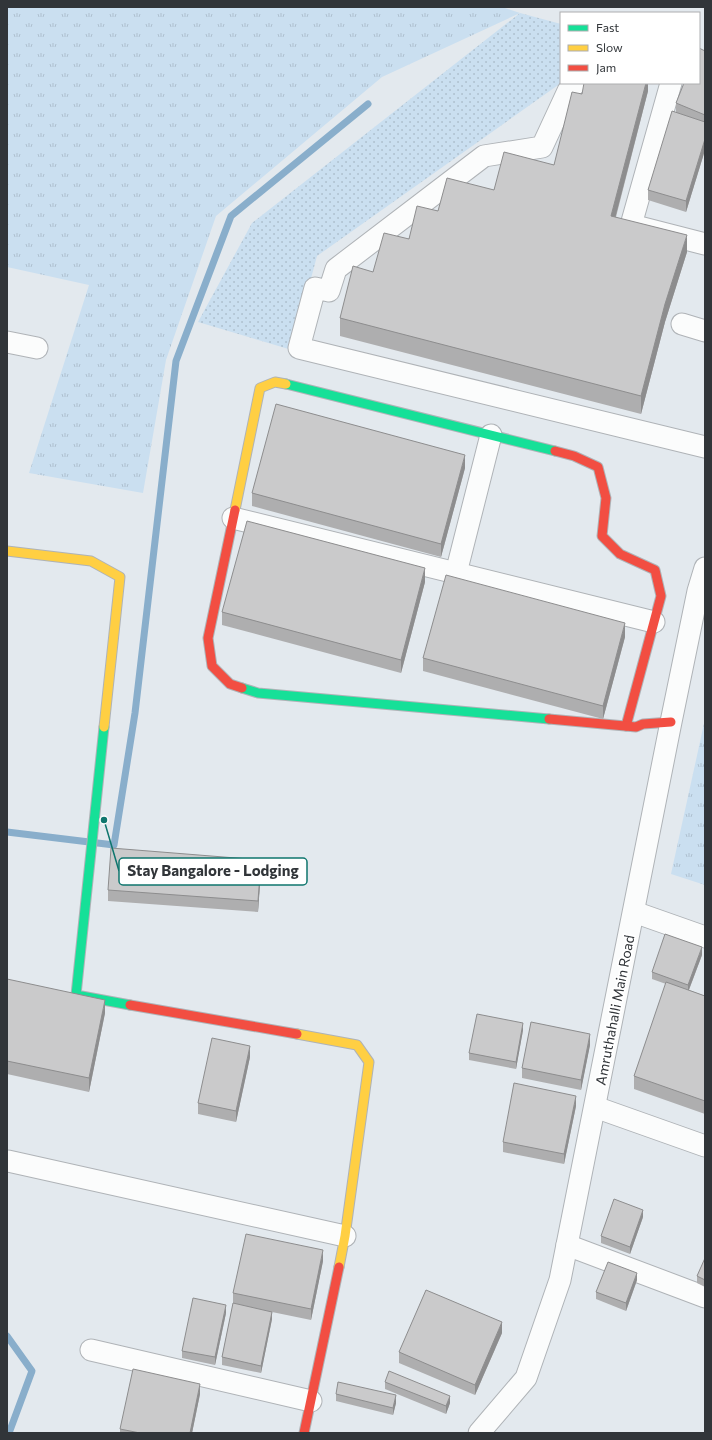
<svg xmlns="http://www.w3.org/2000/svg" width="712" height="1440" viewBox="0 0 712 1440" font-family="Commissioner,sans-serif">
<defs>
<pattern id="grass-tufts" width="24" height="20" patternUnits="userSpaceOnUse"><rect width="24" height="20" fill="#cadff0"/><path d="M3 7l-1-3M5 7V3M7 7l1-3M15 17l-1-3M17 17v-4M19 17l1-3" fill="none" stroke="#aec0cf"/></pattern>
<pattern id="park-dots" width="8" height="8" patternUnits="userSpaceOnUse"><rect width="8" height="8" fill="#cadff0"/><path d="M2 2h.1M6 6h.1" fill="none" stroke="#aec0cf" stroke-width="1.8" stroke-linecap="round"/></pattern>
</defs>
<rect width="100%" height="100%" fill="#e3e9ee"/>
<!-- grass -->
<g fill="url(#grass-tufts)">
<polygon points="7,7 502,7 520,13 382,77 216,216 166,360 143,493 29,473 89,285 7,267"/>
<polygon points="705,719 705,885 671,874"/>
</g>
<!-- park -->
<polygon fill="url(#park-dots)" points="520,13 561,24 561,83 317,256 292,350 198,322 252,223"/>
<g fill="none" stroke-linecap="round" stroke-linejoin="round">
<!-- stream -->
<g stroke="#89aecb" stroke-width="7">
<polyline points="7,832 114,845 135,713 176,361 231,216 368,104"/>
<polyline points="7,1336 32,1371 9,1433"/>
</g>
<defs>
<g id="street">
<polyline points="576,83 568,91 542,147 484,156 336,269 329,291 315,288 299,348 705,447"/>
<polyline points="671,83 631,225 705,244"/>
<polyline points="682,324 705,331"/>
<polyline points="7,342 37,348"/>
<polyline points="233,518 654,622"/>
<polyline points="456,573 491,435"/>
<polyline points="634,912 705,937"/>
<polyline points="595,1107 705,1146"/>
<polyline points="8,1161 345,1236"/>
<polyline points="567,1245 705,1297"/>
<polyline points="91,1350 311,1401"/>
<polyline points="479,1433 526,1378 560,1280 671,722 698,591 705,568"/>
</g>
<g id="fast">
<polyline points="286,384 555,451"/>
<polyline points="242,688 258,693 549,719"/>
<polyline points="104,727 76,995 130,1005"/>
</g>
<g id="slow">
<polyline points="235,510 260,388 275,382 286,384"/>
<polyline points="7,551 91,561 120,577 104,727"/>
<polyline points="297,1034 357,1045 369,1062 345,1236 339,1267"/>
</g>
<g id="jam">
<polyline points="555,451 574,456 598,467 606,498 602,536 620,554 655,570 661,596 626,726"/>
<polyline points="235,510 208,638 212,666 230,684 242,688"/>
<polyline points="549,719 636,727 643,724 671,722"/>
<polyline points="130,1005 297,1034"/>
<polyline points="304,1433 339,1267"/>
</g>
</defs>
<!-- street casing -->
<use href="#street" stroke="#afb3b7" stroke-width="23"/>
<!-- fast casing -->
<use href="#fast" stroke="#afb3b7" stroke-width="11"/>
<!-- slow casing -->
<use href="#slow" stroke="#afb3b7" stroke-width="11"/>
<!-- jam casing -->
<use href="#jam" stroke="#afb3b7" stroke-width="11"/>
<!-- street -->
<use href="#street" stroke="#fbfcfc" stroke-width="21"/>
<!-- fast -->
<use href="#fast" stroke="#16e098" stroke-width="9"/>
<!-- slow -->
<use href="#slow" stroke="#ffcf43" stroke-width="9"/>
<!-- jam -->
<use href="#jam" stroke="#f24e42" stroke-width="9"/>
</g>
<!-- wall -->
<g fill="#aeaeaf">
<polygon points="705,51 705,150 686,212 648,200 648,190 676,113 676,103"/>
<polygon points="648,83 648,91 616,217 687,252 665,322 641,414 340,336 340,318 373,272 438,211 494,190 554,165 582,94"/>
<polygon points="465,468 441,557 252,506 252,493"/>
<polygon points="425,582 401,673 222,625 222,612"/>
<polygon points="625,637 603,719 423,671 423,658"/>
<polygon points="261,870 258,912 108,901 108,890"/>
<polygon points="702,955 689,990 705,996 705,1114 634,1089 634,1076 666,984 652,979 652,972"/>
<polygon points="7,979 105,1013 89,1092 7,1074"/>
<polygon points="523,1030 516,1069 469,1060 469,1053"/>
<polygon points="590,1045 581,1090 522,1078 522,1068"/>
<polygon points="250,1057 236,1122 198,1114 198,1103"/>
<polygon points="576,1106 564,1164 503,1152 503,1142"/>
<polygon points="643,1217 630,1254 601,1243 601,1236"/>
<polygon points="705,1258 705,1287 697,1283 697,1276"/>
<polygon points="323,1261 311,1320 272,1312 272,1319 261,1373 222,1365 222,1357 233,1304 233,1293"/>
<polygon points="637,1280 626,1311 596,1299 596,1292"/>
<polygon points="226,1313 215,1365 182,1358 182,1351"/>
<polygon points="502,1333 475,1395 399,1363 399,1352"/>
<polygon points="385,1382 450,1403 446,1414 385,1389"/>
<polygon points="200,1394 192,1433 120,1433 120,1429"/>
<polygon points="336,1394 396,1403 393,1415 336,1401"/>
</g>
<!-- shaded-wall -->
<g fill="#8d8d8e">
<polygon points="646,83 648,83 648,91 611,234 611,216"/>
<polygon points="705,139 705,150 686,212 686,201"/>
<polygon points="687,235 687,252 665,322 641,414 641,396 665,304"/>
<polygon points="465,455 465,468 441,557 441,544"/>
<polygon points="425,568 425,582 401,673 401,660"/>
<polygon points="625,623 625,637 603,719 603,706"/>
<polygon points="261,860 261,870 258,912 258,901"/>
<polygon points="702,947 702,955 688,992 688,985"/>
<polygon points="105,1000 105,1013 89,1092 89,1078"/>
<polygon points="523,1023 523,1030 516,1069 516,1062"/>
<polygon points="590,1034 590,1045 581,1090 581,1080"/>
<polygon points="250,1046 250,1057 236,1122 236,1111"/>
<polygon points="576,1096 576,1106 564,1164 564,1154"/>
<polygon points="643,1210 643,1217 630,1254 630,1247"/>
<polygon points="323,1250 323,1261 311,1320 311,1309"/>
<polygon points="637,1273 637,1280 626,1311 626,1303"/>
<polygon points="226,1305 226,1313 215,1365 215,1357"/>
<polygon points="272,1312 272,1319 261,1373 261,1366"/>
<polygon points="502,1322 502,1333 475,1395 475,1385"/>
<polygon points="200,1384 200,1394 192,1433 190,1433"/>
<polygon points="396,1395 396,1403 393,1415 393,1408"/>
<polygon points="450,1396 450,1403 446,1414 446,1406"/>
</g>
<!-- building -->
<g fill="#cacacb" stroke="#8d8d8e">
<polygon points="699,48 705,51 705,115 676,103 684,83 699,83"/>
<polygon points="584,83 646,83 611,216 687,235 665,304 641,396 340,318 353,266 373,272 384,233 409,239 417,206 438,211 447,178 494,190 504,152 554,165 572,92 582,94"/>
<polygon points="672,111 705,122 705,139 686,201 648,190"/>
<polygon points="276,404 465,455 441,544 252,493"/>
<polygon points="247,521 425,568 401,660 222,612"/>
<polygon points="446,575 625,623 603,706 423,658"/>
<polygon points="111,848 261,860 258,901 108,890"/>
<polygon points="665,934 702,947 688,985 652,972"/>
<polygon points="7,979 105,1000 89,1078 7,1061"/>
<polygon points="666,982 705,996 705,1101 634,1076"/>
<polygon points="477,1014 523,1023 516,1062 469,1053"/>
<polygon points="531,1022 590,1034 581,1080 522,1068"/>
<polygon points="212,1038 250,1046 236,1111 198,1103"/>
<polygon points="514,1083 576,1096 564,1154 503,1142"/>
<polygon points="614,1199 643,1210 630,1247 601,1236"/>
<polygon points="246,1234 323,1250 311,1309 233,1293"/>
<polygon points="705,1258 705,1280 697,1276"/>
<polygon points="608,1262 637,1273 626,1303 596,1292"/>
<polygon points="426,1290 502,1322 475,1385 399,1352"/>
<polygon points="193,1298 226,1305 215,1357 182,1351"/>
<polygon points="233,1303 272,1312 261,1366 222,1357"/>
<polygon points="133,1369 200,1384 190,1433 140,1433 120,1429"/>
<polygon points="389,1371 450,1396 446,1406 385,1382"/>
<polygon points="338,1382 396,1395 393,1408 336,1394"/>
</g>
<g text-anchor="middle" stroke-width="3.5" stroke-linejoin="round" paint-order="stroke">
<!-- street labels -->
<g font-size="14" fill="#313539" stroke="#fff">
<text transform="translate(615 1010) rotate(-79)" y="5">Amruthahalli Main Road</text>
</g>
</g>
<!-- callouts -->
<path fill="none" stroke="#0f766e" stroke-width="1.5" d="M104 820L119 871"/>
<circle fill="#0f766e" stroke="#fff" stroke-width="1.5" cx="104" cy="820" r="4"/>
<rect fill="#fff" stroke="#0f766e" stroke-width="1.5" x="119" y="858" width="188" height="27" rx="4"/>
<g font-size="15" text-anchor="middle" font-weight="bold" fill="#313539">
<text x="213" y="876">Stay Bangalore - Lodging</text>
</g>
<!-- border -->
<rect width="712" height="1440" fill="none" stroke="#313539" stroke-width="16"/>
<!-- legend -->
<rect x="560" y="12" width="140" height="72" fill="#ffffff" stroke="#adaeb0"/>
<rect x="568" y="25" width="20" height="6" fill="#16e098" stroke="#adaeb0"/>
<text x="596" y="32" font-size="12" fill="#313539">Fast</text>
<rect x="568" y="45" width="20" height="6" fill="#ffcf43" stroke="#adaeb0"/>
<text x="596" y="52" font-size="12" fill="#313539">Slow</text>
<rect x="568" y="65" width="20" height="6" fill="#f24e42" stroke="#adaeb0"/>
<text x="596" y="72" font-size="12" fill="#313539">Jam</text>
</svg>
